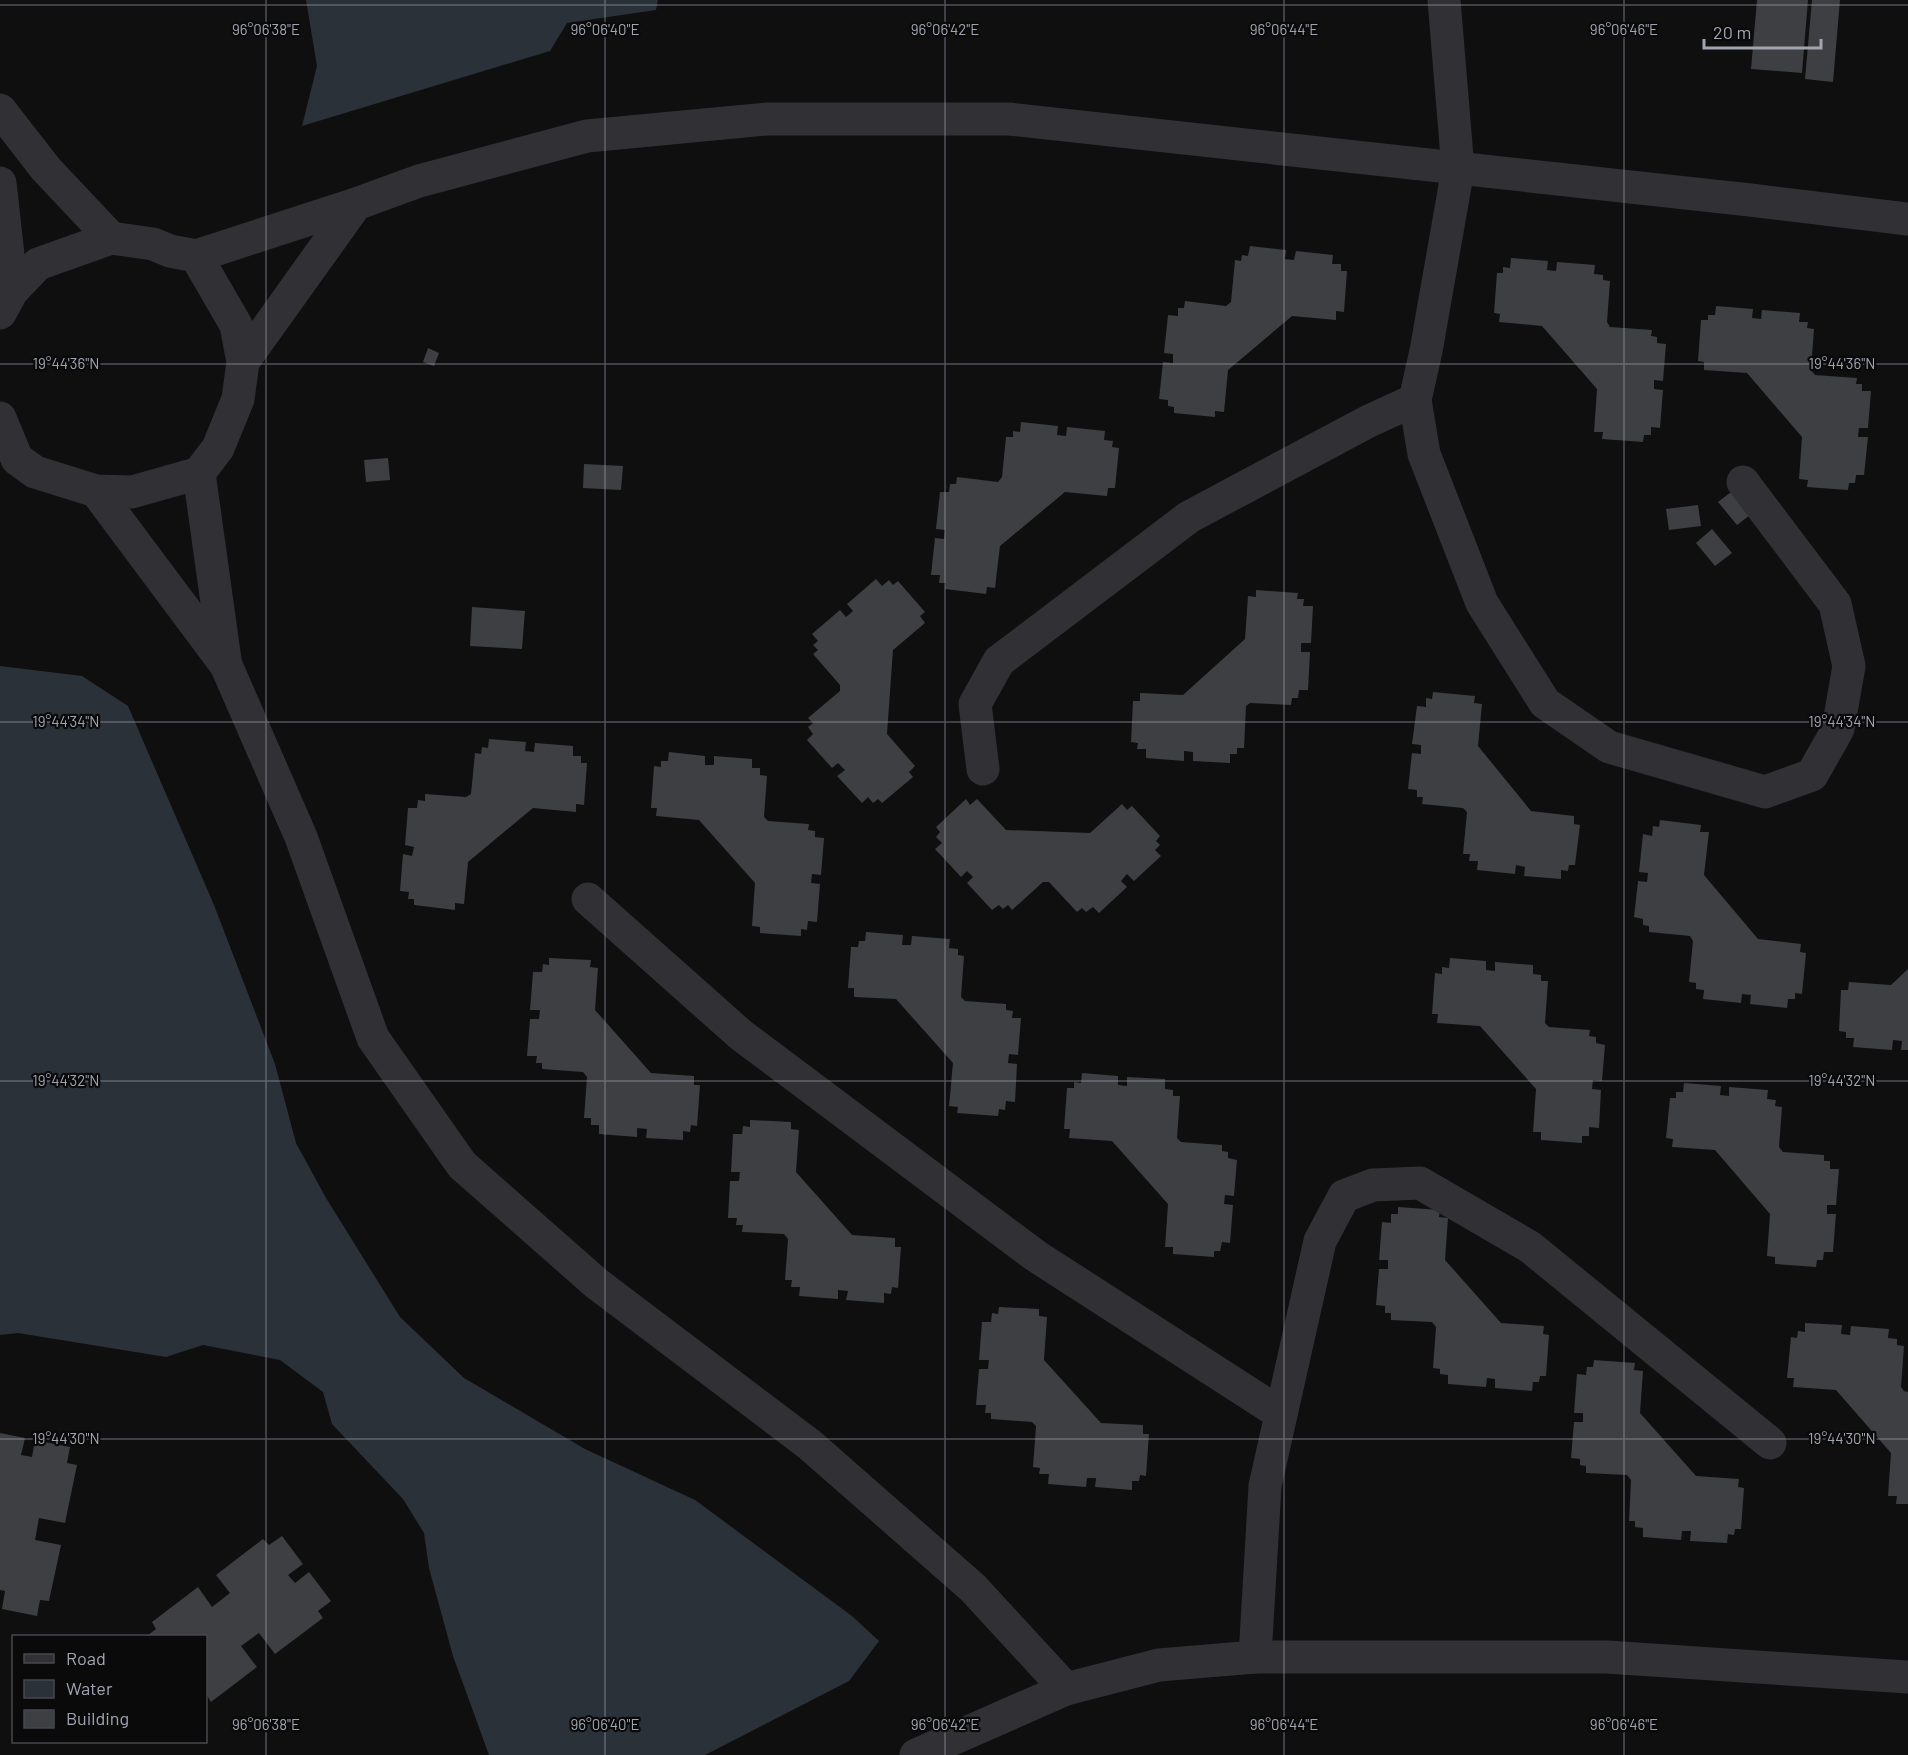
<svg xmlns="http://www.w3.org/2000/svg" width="1908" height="1755" viewBox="0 0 1908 1755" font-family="Barlow,sans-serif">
<rect width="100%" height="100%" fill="#0f0f10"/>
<!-- water -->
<g fill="#2a3138">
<polygon points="306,0 658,0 656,10 567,23 550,51 302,126 317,66"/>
<polygon points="0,666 82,676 128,706 214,905 275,1064 296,1143 326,1198 400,1317 464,1378 585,1449 695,1500 852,1616 879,1641 849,1681 705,1755 489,1755 453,1656 429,1568 424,1533 403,1499 332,1424 323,1392 280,1360 203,1345 166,1357 18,1333 0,1335"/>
</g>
<!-- building -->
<g fill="#3e3f43">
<polygon points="1757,0 1808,0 1802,73 1751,69"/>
<polygon points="1812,0 1840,0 1833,82 1805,79"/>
<polygon points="1250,246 1286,250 1285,259 1294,260 1296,251 1333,255 1332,264 1341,264 1341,271 1347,271 1344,312 1336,311 1336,320 1292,316 1228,370 1224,412 1215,411 1215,417 1174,413 1174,407 1168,406 1168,400 1159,399 1163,362 1173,363 1173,354 1164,353 1168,315 1178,316 1178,308 1184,308 1185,301 1226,306 1231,302 1235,260 1241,261 1242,255 1248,256"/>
<polygon points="1511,258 1548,261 1547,270 1556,271 1557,262 1595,265 1594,274 1603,275 1603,280 1610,281 1607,322 1610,327 1652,330 1651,336 1657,337 1657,343 1666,344 1663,381 1654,380 1654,389 1663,390 1660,428 1651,427 1651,435 1644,435 1643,442 1602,439 1603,432 1594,432 1597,389 1542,326 1499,322 1500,314 1494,313 1497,273 1503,273 1503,267 1510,268"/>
<polygon points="1716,306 1753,309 1752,318 1761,319 1762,310 1800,313 1799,322 1808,322 1807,328 1814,329 1811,370 1815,375 1857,378 1856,384 1862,384 1862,391 1871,391 1868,428 1859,428 1858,437 1868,437 1864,475 1856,475 1855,483 1849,483 1848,490 1807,487 1808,480 1799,479 1802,437 1747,373 1704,370 1704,362 1698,361 1701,320 1708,320 1708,315 1715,315"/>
<polygon points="428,348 439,353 434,366 423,362"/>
<polygon points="1021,422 1058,426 1057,435 1066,436 1067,427 1105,431 1104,440 1113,441 1112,447 1119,448 1115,488 1108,488 1107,496 1065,492 1000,546 995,588 987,587 986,594 945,589 946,583 939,583 940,575 931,575 935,538 944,539 945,530 936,529 940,492 949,492 950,484 956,484 957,477 998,482 1002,477 1006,437 1013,437 1013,431 1020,432"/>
<polygon points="388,458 390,480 366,482 364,460"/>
<polygon points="584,464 623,466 621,490 583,488"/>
<polygon points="1735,489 1754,512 1737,525 1718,502"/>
<polygon points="1698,505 1701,526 1669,530 1666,509"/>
<polygon points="1712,529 1732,553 1715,566 1696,543"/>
<polygon points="876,579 882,586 889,580 893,585 898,581 925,612 920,616 925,623 893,650 887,734 915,766 909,772 913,777 882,803 878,799 873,803 868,797 862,803 837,776 845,770 838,763 832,768 807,740 813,734 808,727 813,723 808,718 840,691 840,685 813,654 818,650 813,645 818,641 812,634 840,610 846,617 853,611 847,604"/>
<polygon points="1256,590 1298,593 1297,599 1304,599 1303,606 1313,606 1311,643 1301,643 1301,652 1310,652 1308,690 1299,690 1298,698 1292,698 1291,705 1250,703 1246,706 1244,748 1237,748 1237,754 1230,754 1230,763 1193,761 1193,752 1184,751 1184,761 1146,758 1146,749 1137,749 1138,743 1131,742 1133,701 1140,701 1140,693 1183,695 1245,639 1248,596 1256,597"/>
<polygon points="472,607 525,611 522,649 470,646"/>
<polygon points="1433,692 1475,696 1474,703 1482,704 1478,746 1531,811 1574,816 1574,824 1580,825 1575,865 1569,865 1568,871 1561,870 1561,879 1524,876 1525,867 1516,865 1515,874 1477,870 1478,861 1469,861 1470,854 1463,854 1467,812 1463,808 1422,804 1423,797 1417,797 1417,790 1408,789 1412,753 1421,754 1421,745 1412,744 1417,706 1426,707 1426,698 1432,699"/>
<polygon points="489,739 526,742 525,751 534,752 535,743 573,746 573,756 581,756 581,763 587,763 584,805 576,804 576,812 533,808 468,862 464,904 455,903 455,910 414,905 414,899 408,899 409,892 400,891 403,854 412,856 414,847 405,845 408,808 417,808 418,800 425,801 425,794 466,797 471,794 475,753 481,754 482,747 488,748"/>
<polygon points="669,752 705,756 705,765 714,765 714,756 752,759 752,768 760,768 760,775 767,776 764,817 768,821 809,824 808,830 815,831 815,837 824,838 821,875 812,874 811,883 820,884 817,922 808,921 807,930 801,929 801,936 760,933 760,927 752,926 755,883 699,820 656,816 657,808 651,808 654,766 661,767 661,761 668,761"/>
<polygon points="966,799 970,805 977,799 1006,830 1090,833 1122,804 1127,810 1132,806 1160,836 1156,841 1160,845 1155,850 1161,856 1134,881 1127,874 1121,881 1127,887 1099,913 1093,907 1086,912 1082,908 1077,912 1049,882 1043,882 1012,910 1008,905 1003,909 999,905 992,910 967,883 973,877 967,871 961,877 935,849 942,843 936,837 940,832 936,827"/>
<polygon points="1660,820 1701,825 1700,832 1709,832 1704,875 1758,939 1801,944 1800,952 1806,953 1802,994 1795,993 1795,999 1788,999 1787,1008 1750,1004 1751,995 1742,994 1741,1003 1703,999 1704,990 1696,989 1696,983 1689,982 1693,941 1690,936 1649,932 1649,926 1643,925 1643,919 1634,917 1638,881 1647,882 1648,873 1639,872 1643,834 1652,836 1653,826 1659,827"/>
<polygon points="866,932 903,935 902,945 911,945 912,936 950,939 949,948 958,949 958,955 964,956 961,997 965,1001 1006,1004 1006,1010 1013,1011 1012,1018 1021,1018 1018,1055 1009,1054 1008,1063 1017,1064 1015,1102 1006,1101 1005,1110 999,1109 998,1116 957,1113 958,1107 949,1106 953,1063 896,999 854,997 854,988 848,988 851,947 858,947 859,941 865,941"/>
<polygon points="549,958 591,960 590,967 598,968 595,1010 651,1073 694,1076 694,1085 700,1085 697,1126 691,1125 690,1132 683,1131 683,1140 646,1138 647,1129 637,1128 637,1137 599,1134 599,1125 591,1125 591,1118 584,1118 587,1077 583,1072 542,1069 542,1063 536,1063 537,1056 527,1056 530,1019 539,1019 540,1010 530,1010 533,972 542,972 543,964 549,965"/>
<polygon points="1450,958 1486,961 1486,970 1495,971 1495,962 1533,965 1533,974 1541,975 1541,981 1548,981 1545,1023 1549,1027 1590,1030 1589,1036 1596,1037 1596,1043 1605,1045 1602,1081 1593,1080 1592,1089 1601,1090 1599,1128 1589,1127 1589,1136 1582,1136 1582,1143 1541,1140 1541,1132 1533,1132 1536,1089 1480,1026 1437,1023 1438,1014 1432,1014 1435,973 1442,974 1442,967 1449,968"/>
<polygon points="1908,969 1908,1050 1901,1050 1902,1041 1893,1040 1892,1050 1853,1047 1854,1038 1846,1038 1846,1032 1839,1031 1841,990 1848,990 1849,982 1891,985"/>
<polygon points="1082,1073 1118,1076 1118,1085 1127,1086 1127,1077 1165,1079 1165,1089 1173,1090 1173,1096 1180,1096 1177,1138 1181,1142 1222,1145 1222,1151 1228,1152 1228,1158 1237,1160 1234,1196 1225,1195 1224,1204 1233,1205 1230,1243 1222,1242 1220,1251 1214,1251 1214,1257 1173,1254 1173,1247 1165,1247 1168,1204 1112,1141 1069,1138 1070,1129 1064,1129 1067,1088 1074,1088 1074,1082 1081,1083"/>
<polygon points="1684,1083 1721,1086 1720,1095 1729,1096 1729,1087 1768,1090 1767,1099 1776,1100 1775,1106 1782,1107 1779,1147 1783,1152 1824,1155 1824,1161 1830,1161 1830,1169 1839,1169 1836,1205 1827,1205 1827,1214 1836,1214 1833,1252 1824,1252 1823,1260 1817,1260 1816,1267 1775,1264 1775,1257 1767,1256 1770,1214 1715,1150 1672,1147 1673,1139 1666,1138 1670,1098 1676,1098 1676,1092 1683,1092"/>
<polygon points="750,1120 791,1122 791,1129 799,1130 796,1172 852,1235 895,1238 895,1247 901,1247 898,1288 892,1287 891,1294 884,1293 884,1303 846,1300 848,1291 838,1290 838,1299 799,1296 800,1287 791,1287 792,1280 785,1280 788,1239 784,1234 742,1232 743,1225 736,1225 737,1218 728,1218 730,1181 739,1181 740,1172 731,1172 733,1134 742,1134 743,1126 750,1127"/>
<polygon points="1398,1207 1440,1210 1439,1217 1448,1218 1445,1260 1501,1323 1544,1326 1543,1334 1549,1335 1546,1376 1540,1376 1539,1382 1533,1382 1532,1391 1495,1388 1495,1379 1487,1378 1486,1387 1448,1384 1448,1375 1440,1374 1440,1369 1433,1368 1436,1327 1432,1322 1391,1320 1391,1313 1385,1313 1385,1306 1376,1305 1379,1269 1388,1269 1388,1260 1379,1260 1382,1222 1391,1223 1391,1214 1398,1214"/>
<polygon points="999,1307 1039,1309 1039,1316 1047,1317 1044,1360 1101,1423 1143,1425 1143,1434 1149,1434 1146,1476 1140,1475 1139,1481 1132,1481 1132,1490 1095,1487 1096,1478 1087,1478 1086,1487 1048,1484 1049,1474 1039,1474 1040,1468 1033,1467 1036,1426 1032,1422 991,1419 991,1413 985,1413 986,1405 976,1405 979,1369 988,1369 989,1360 979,1360 982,1322 991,1322 992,1313 998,1314"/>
<polygon points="1805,1323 1842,1325 1841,1334 1850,1335 1851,1326 1889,1329 1888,1338 1897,1339 1897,1345 1904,1346 1901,1387 1904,1391 1908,1392 1908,1504 1896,1504 1897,1496 1888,1496 1891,1453 1836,1390 1793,1387 1794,1378 1787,1378 1791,1337 1797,1338 1798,1331 1805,1332"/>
<polygon points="1594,1360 1635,1363 1634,1370 1643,1371 1640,1413 1696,1476 1739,1479 1738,1487 1744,1488 1741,1529 1735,1529 1734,1535 1728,1534 1727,1543 1690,1541 1691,1531 1682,1531 1681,1540 1643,1537 1643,1528 1635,1527 1635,1521 1629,1521 1631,1480 1627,1475 1586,1473 1586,1466 1580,1465 1580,1459 1571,1458 1574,1422 1583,1422 1583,1413 1574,1413 1577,1374 1586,1375 1587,1367 1593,1367"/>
<polygon points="0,1433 25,1438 21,1455 32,1457 35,1440 70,1447 67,1463 77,1465 65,1523 39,1518 35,1540 61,1545 49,1601 40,1600 37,1616 2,1609 5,1591 0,1590"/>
<polygon points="282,1536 303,1564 288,1575 295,1583 309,1572 331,1601 318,1611 323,1618 275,1654 259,1633 241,1646 257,1667 211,1702 206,1694 206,1636 147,1636 156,1629 152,1622 198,1587 212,1607 230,1593 216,1575 263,1539 269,1545"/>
</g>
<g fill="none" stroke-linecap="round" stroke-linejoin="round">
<!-- minor -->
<g stroke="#313135" stroke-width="33">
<polyline points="1444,0 1458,169 1426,351 1415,400 1424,454 1482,603 1545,703 1609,747 1765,792 1812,775 1838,729 1849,666 1835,604 1743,482"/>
<polyline points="0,110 46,169 111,238"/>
<polyline points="0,183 12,291"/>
<polyline points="196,256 356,204 419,181 587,136 767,119 1009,119 1750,200 1908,219"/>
<polyline points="0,313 12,291 38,264 111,238 153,244 170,251 196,256 236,325 243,362 238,399 218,448 199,473 132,492 96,491 35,472 17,459 0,418"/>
<polyline points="243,362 356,204"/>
<polyline points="199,473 225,660"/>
<polyline points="96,491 226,665 301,837 373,1038 462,1165 596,1283 810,1445 973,1588 1066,1689"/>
<polyline points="983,769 975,704 999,661 1189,517 1369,421 1415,400"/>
<polyline points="588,899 741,1035 1036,1256 1281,1414"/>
<polyline points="1255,1657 1265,1486 1320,1241 1344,1196 1373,1185 1420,1183 1530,1247 1770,1443"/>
<polyline points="916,1755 1066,1689 1159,1665 1255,1657 1607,1657 1908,1677"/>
</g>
</g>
<!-- ticks -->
<path fill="none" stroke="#a1a5b1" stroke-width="1.5" stroke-opacity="0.45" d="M266,0v1755M605,0v1755M945,0v1755M1284,0v1755M1624,0v1755M0,5h1908M0,364h1908M0,722h1908M0,1081h1908M0,1439h1908"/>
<g font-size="15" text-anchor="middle" fill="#a1a5b1" stroke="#0a0a0b" stroke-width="4.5" stroke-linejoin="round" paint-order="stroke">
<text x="266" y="35">96°06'38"E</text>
<text x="605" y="35">96°06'40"E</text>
<text x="945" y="35">96°06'42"E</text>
<text x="1284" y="35">96°06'44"E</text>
<text x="1624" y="35">96°06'46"E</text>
<text x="66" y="369">19°44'36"N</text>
<text x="1842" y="369">19°44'36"N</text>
<text x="66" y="727">19°44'34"N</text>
<text x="1842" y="727">19°44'34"N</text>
<text x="66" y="1086">19°44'32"N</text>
<text x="1842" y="1086">19°44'32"N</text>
<text x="66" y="1444">19°44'30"N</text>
<text x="1842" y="1444">19°44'30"N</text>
<text x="266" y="1730">96°06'38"E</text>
<text x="605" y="1730">96°06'40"E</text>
<text x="945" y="1730">96°06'42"E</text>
<text x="1284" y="1730">96°06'44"E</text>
<text x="1624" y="1730">96°06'46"E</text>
</g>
<!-- legend -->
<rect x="12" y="1635" width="195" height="108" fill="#0a0a0b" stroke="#46484d" stroke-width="1.5"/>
<rect x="24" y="1654" width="30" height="9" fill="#313135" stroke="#46484d" stroke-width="1.5"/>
<text x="66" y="1665" font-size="18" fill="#a1a5b1">Road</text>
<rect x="24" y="1680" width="30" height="18" fill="#2a3138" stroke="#46484d" stroke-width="1.5"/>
<text x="66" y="1695" font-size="18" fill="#a1a5b1">Water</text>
<rect x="24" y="1710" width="30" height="18" fill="#3e3f43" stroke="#46484d" stroke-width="1.5"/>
<text x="66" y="1725" font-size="18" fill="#a1a5b1">Building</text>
<!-- scale -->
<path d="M1704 39v9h117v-9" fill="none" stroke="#a1a5b1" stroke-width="3"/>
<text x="1713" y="39" font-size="18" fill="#a1a5b1" stroke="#0a0a0b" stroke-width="4.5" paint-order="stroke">20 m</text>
</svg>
